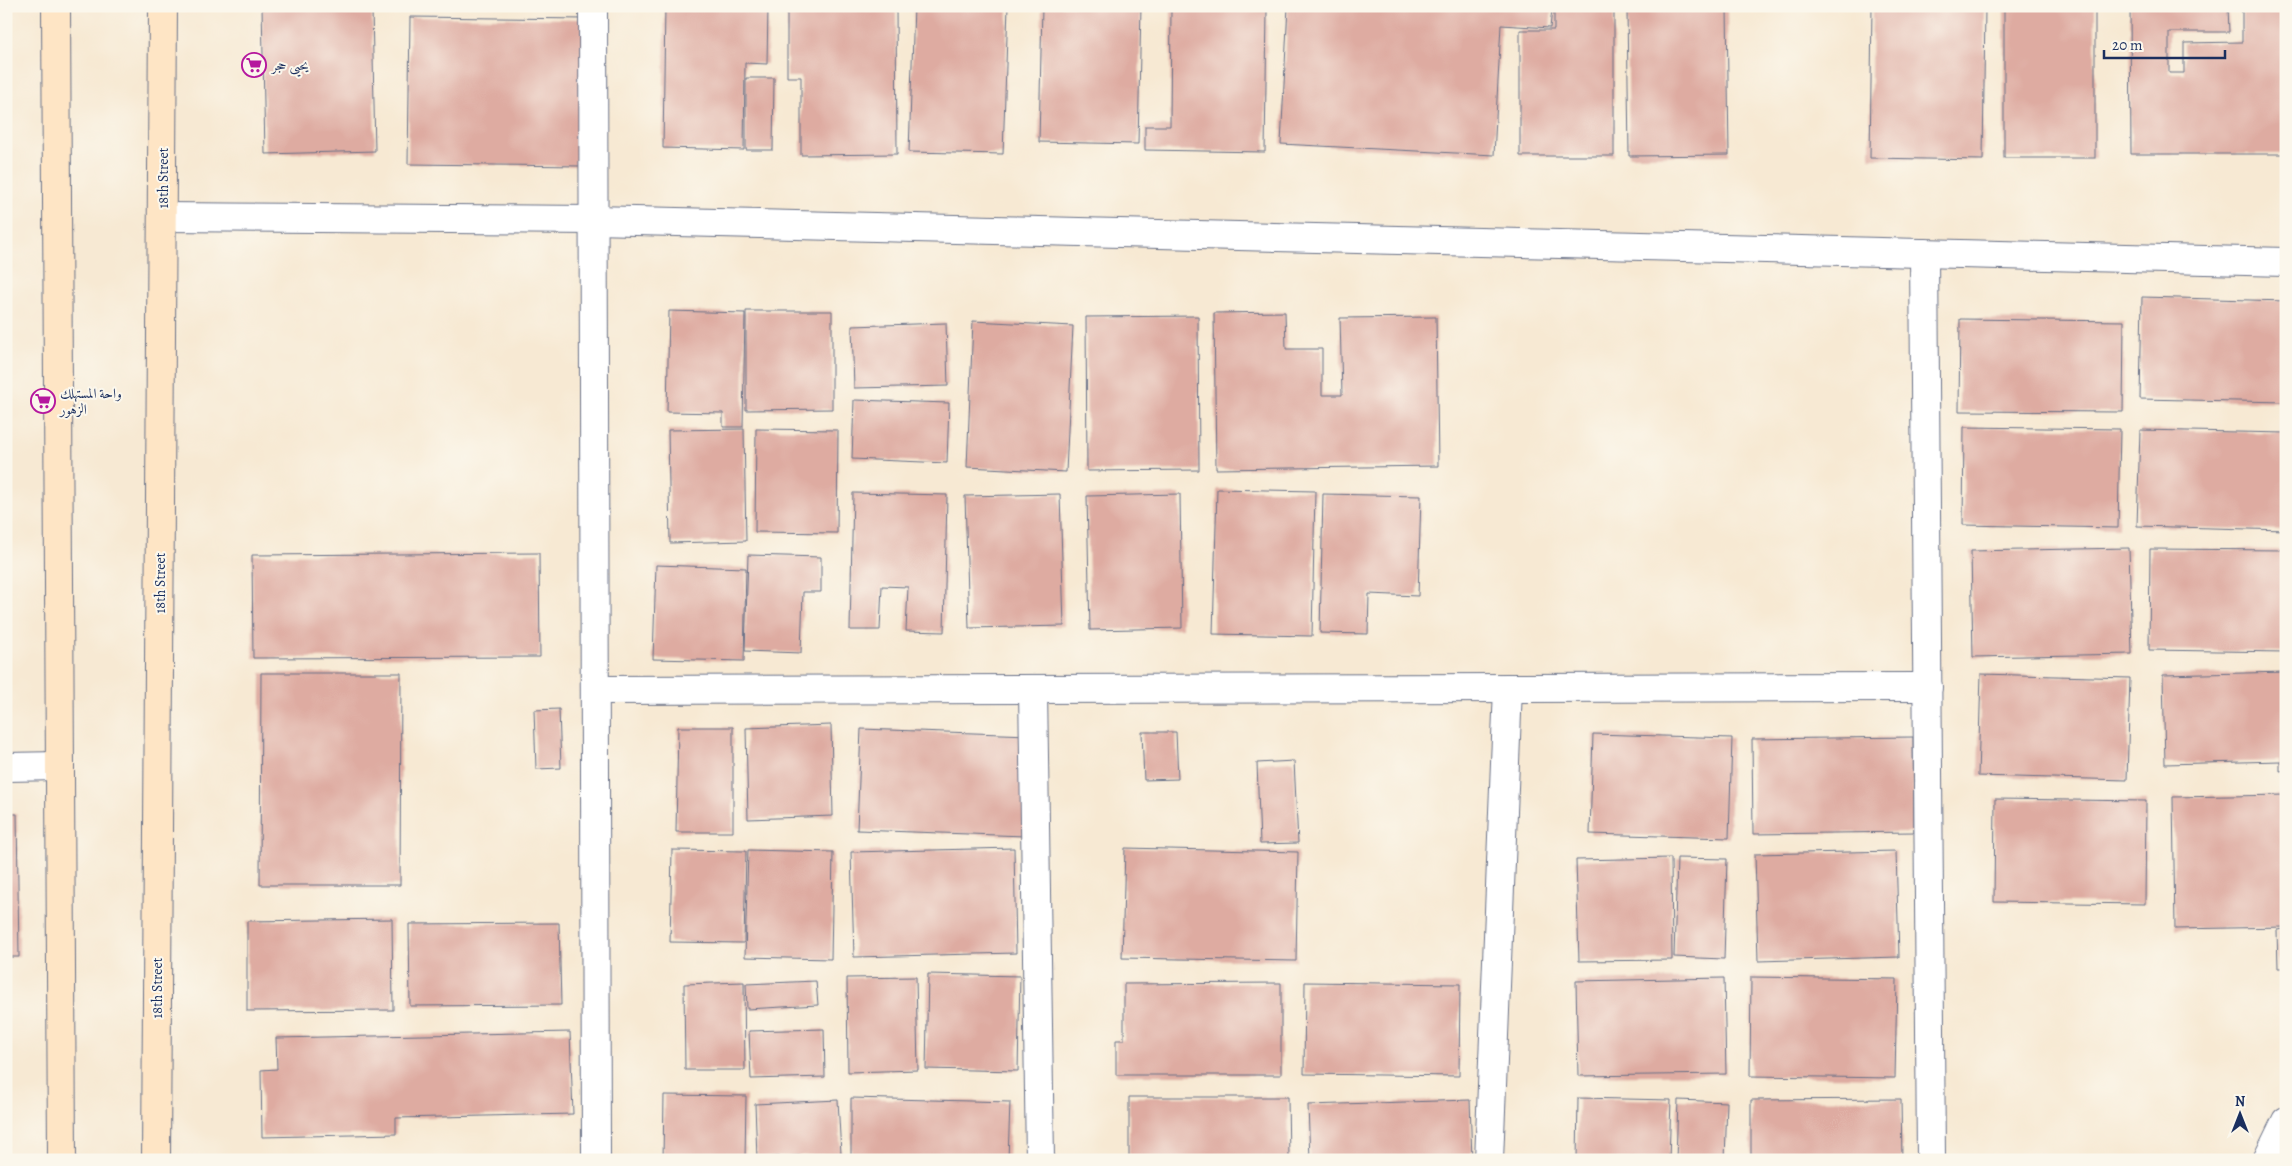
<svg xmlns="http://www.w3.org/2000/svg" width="2292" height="1166" viewBox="0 0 2292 1166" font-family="Alegreya,Amiri,serif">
<rect width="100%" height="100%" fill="#fbf7ec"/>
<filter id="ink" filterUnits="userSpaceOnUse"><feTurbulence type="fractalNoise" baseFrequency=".02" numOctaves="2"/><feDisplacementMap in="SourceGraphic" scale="10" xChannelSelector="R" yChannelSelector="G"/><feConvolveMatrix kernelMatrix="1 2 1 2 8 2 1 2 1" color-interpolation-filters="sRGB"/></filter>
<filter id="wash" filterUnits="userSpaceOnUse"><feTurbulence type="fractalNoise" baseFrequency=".0096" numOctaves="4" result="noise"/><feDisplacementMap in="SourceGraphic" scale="20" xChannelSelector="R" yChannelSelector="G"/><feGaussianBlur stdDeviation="1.12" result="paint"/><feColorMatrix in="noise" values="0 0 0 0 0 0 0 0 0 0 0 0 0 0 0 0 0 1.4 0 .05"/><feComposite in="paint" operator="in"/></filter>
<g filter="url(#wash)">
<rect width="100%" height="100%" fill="#f7e9d3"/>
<g id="blocks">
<!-- building -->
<g fill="#deaba1">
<polygon points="262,6 402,6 402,8 372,9 375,151 265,154"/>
<polygon points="665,6 768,6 767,64 745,63 744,150 663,148"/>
<polygon points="787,6 896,6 897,154 801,155 801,77 787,77"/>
<polygon points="914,6 1008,6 1003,154 909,152"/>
<polygon points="1042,6 1141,6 1138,144 1039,142"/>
<polygon points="1288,6 1492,6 1552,9 1550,28 1501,25 1494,155 1281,144"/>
<polygon points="1554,6 1614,6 1614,156 1520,156 1520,30 1554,30"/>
<polygon points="1872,6 1985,7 1983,160 1870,158"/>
<rect x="2004" y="6" width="91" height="152"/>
<polygon points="2130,6 2228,6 2229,32 2169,32 2169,73 2184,73 2184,43 2242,42 2242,6 2286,6 2286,154 2131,154"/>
<polygon points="1727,7 1729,155 1629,156 1627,9"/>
<polygon points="1171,9 1267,10 1265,152 1145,150 1145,126 1170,126"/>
<polygon points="410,17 585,19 582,166 408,164"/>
<polygon points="746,78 774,78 773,150 746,150"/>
<polygon points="2142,297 2286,301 2286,402 2140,399"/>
<polygon points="669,311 745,313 743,427 723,427 723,413 667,412"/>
<polygon points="746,311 832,311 832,409 746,410"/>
<polygon points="1285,312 1286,349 1322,349 1322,395 1342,395 1340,318 1436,317 1438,466 1216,469 1214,313"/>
<polygon points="1198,316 1199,470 1087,471 1086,317"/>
<polygon points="1960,319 2124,321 2123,412 1959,411"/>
<polygon points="973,321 1073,326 1066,472 967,467"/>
<polygon points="946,323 948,386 854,388 852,326"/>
<polygon points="854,400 949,403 947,463 852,459"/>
<polygon points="1964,427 2120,429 2118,528 1963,525"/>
<polygon points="744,429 746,541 670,543 668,430"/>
<polygon points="756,429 838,430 837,533 755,532"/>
<polygon points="2140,430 2286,433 2286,530 2137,526"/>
<polygon points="1217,489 1315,491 1312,636 1213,634"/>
<polygon points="853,493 947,495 944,632 906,631 908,587 882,586 880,630 850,630"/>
<polygon points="1060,494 1064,626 969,628 965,496"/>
<polygon points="1180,494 1182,628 1090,630 1087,496"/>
<polygon points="1323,494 1421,496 1418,596 1369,594 1368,634 1320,633"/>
<polygon points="2129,548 2132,654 1973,657 1971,551"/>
<polygon points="2150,549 2286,550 2286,652 2149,650"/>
<polygon points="539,553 540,657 253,658 252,555"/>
<polygon points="748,555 821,557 821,592 803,592 801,653 745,651"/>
<polygon points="656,565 746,568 744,661 653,659"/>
<polygon points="2286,672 2286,770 2280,771 2280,761 2165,764 2163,675"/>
<polygon points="261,673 401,673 400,885 260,885"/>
<polygon points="1981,674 2130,678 2127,780 1978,776"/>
<polygon points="559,709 561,768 536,769 534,710"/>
<polygon points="831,725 833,816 748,819 746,728"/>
<polygon points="678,727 733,727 733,832 676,832"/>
<polygon points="861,729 1029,735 1025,836 857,830"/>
<polygon points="1142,732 1176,732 1178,779 1144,780"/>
<polygon points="1593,734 1732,738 1729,838 1590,834"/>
<polygon points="1913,737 1914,832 1753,834 1752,739"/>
<polygon points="1294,761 1298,843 1260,844 1257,763"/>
<polygon points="2286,795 2286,927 2175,929 2173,797"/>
<polygon points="1995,799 2146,801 2145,904 1994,902"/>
<polygon points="6,814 17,814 19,957 6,957"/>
<polygon points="1014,848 1016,953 854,957 851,852"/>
<polygon points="1125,848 1298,852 1296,961 1122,958"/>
<polygon points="672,850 746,851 744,943 670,942"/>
<polygon points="748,850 833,852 831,959 745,957"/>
<polygon points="1896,851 1899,957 1758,961 1755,854"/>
<polygon points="1671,858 1672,960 1579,961 1576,860"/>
<polygon points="1677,858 1727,859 1724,959 1674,957"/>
<polygon points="392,919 393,1010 247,1011 247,921"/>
<polygon points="559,923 561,1005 410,1006 409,924"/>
<polygon points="2286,929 2286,968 2278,968 2277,930"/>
<polygon points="928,974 1020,976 1018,1071 926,1069"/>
<polygon points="916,977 918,1070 848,1072 847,978"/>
<polygon points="1751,977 1897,979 1895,1078 1750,1076"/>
<polygon points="1724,978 1726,1074 1578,1076 1576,981"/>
<polygon points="816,981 818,1005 747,1009 746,984"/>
<polygon points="744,982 745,1070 685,1070 684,984"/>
<polygon points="1305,982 1460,984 1459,1076 1304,1074"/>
<polygon points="1281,983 1281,1075 1116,1075 1116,1040 1124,1040 1124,984"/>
<polygon points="824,1029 825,1077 751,1079 749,1031"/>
<polygon points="570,1032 573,1114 396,1118 396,1134 262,1137 261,1070 277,1069 276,1038"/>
<polygon points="664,1095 746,1096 745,1160 663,1160"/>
<polygon points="1129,1097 1288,1097 1289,1160 1129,1160"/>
<polygon points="851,1098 1010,1102 1008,1160 851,1160"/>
<polygon points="1578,1098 1671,1100 1669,1160 1577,1160"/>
<polygon points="1901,1099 1902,1160 1751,1160 1751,1100"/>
<polygon points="838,1100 841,1154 757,1158 755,1104"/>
<polygon points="1470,1100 1472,1160 1310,1160 1308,1105"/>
<polygon points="1678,1100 1727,1102 1725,1160 1676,1160"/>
</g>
</g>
</g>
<g filter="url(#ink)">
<use href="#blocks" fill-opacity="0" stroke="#687087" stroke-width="1"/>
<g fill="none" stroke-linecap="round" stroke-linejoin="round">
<defs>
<g id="street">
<polyline points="593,6 596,1160"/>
<polyline points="163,217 594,220 2286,262"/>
<polyline points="1924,253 1931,1160"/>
<polyline points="1033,689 1040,1160"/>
<polyline points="595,690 1928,687"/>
<polyline points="6,767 60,766"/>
<polyline points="1489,1160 1508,688"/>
<polyline points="2267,1160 2286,1121"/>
</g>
<g id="secondary">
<polyline points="56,6 62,1160"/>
<polyline points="156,1160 163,6"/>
</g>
</defs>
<!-- street casing -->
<use href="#street" stroke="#687087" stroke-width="30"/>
<!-- secondary casing -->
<use href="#secondary" stroke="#687087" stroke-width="30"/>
<!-- street -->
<use href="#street" stroke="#fff" stroke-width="28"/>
<!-- secondary -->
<use href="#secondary" stroke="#fee5c5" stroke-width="28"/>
</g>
</g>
<!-- icons -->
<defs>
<symbol id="supermarket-ring" viewBox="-11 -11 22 22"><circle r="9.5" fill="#fbf7ec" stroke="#b5179e" stroke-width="1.5"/><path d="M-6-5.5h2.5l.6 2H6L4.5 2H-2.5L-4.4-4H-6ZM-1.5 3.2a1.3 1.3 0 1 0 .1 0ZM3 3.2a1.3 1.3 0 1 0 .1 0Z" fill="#b5179e"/></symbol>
</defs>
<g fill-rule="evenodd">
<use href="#supermarket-ring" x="240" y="51" width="28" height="28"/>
<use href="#supermarket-ring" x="29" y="387" width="28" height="28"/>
</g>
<g text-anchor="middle" stroke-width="4" stroke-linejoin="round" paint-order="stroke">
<!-- poi labels -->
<g font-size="14" fill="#1b2f5e" stroke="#fbf7ec" text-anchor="start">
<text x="272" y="70">يحيى حجر</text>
<text x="60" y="398">واحة المستهلك<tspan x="60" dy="16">الزهور</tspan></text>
</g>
<!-- street labels -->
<g font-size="14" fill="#1b2f5e" stroke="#fbf7ec">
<text transform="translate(163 178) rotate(-90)" y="5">18th Street</text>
<text transform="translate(160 583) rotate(-90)" y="5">18th Street</text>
<text transform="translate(157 988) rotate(-90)" y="5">18th Street</text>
</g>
</g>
<!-- margin -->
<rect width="2292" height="1166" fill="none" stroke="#fbf7ec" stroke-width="25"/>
<!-- north arrow -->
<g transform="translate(2240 1114)" stroke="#fbf7ec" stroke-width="4" paint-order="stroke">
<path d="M0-4L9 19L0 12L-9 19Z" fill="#1b2f5e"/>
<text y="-8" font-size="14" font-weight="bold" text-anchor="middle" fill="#1b2f5e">N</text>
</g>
<!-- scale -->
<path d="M2104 50v8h121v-8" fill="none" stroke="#1b2f5e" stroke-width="2.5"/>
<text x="2112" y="50" font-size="15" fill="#1b2f5e" stroke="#fbf7ec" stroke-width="4" paint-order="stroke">20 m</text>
</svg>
